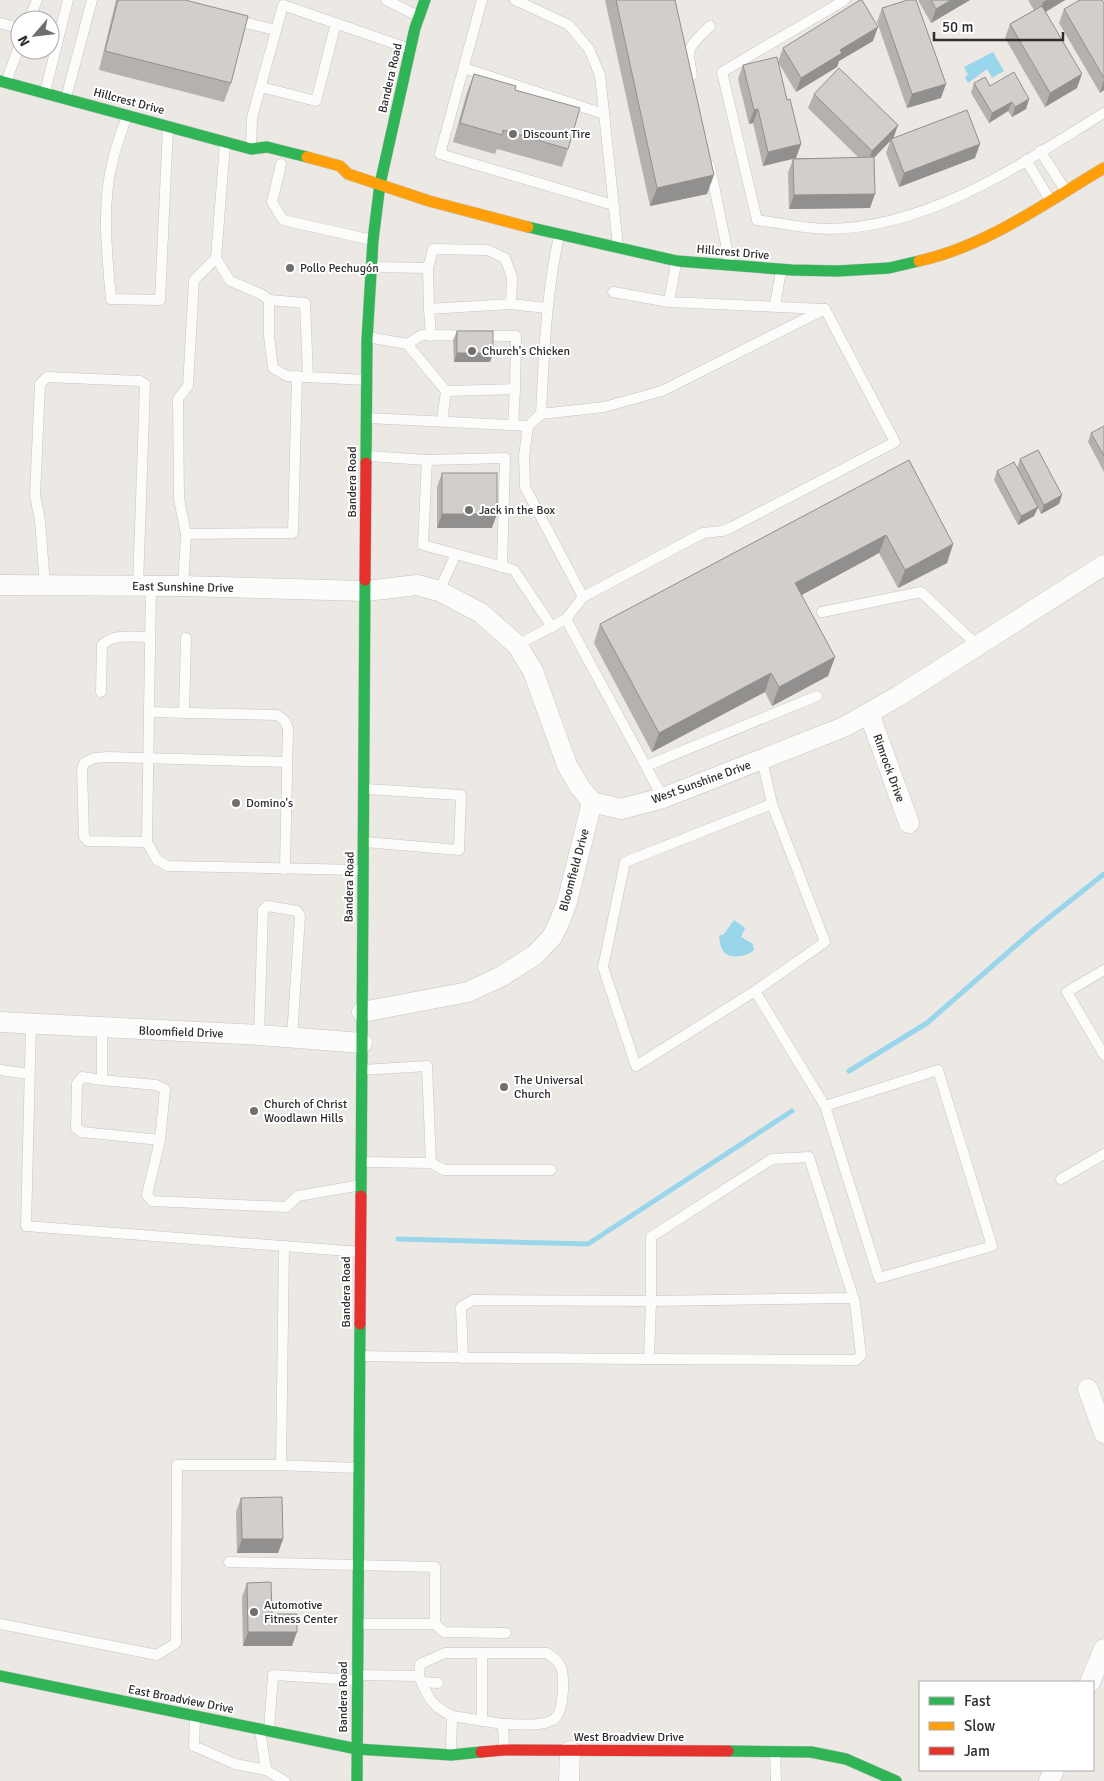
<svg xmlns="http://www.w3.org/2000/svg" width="1104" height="1781" viewBox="0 0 1104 1781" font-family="Signika,sans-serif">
<rect width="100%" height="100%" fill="#ece8e4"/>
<!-- water -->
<g fill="#99d6ec">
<polygon points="993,52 1004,71 992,78 987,69 968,83 965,77 968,75 964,67"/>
<path d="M734,920l11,8 -4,9 12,7 1,6c-6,6 -24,10 -30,2 -4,-4 -4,-11 -5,-16l5,-2z"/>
</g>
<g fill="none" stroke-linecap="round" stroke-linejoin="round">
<!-- stream -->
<g stroke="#99d6ec" stroke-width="5">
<polyline points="849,1071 927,1023 1036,928 1104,874"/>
<polyline points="398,1239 588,1244 792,1111"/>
</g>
<defs>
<g id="lane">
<polyline points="386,0 418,16"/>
<polyline points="482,0 440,154 613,205"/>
<polyline points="515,0 569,25 589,49 600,75 618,246"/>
<path d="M845,0l-123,72 35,148c23,3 49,9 72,9 103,-2 191,-65 275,-116"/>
<polyline points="29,20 37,0"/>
<polyline points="234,20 276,30"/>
<polyline points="0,23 20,28"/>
<polyline points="464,68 604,114"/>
<path d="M692,75c-6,-30 -3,-27 18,-49"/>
<polyline points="6,82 20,44"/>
<polyline points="261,87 316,101 336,23"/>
<polyline points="45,92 68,0"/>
<polyline points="66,98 92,0"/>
<path d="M127,116c-5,15 -11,29 -14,44 -12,45 -6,93 -2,139l49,1 8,-173"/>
<polyline points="225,144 216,258 230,281 261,294 269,300 269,336 273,368 287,376 366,380"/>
<polyline points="251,148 252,118 283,5 410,49"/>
<polyline points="1040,151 1066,191"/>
<polyline points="1026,160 1050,200"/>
<polyline points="281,164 272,202 283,220 372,240"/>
<polyline points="710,166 730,264"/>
<polyline points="676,263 669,302 824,309"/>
<polyline points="372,267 428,268"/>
<polyline points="613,292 669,302"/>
<polyline points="269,300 305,303 308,377"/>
<polyline points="511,304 512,277 505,258 487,250 433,249 428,268 429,309 511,304 546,308"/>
<polyline points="775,306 781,270"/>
<polyline points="429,309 431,336"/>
<polyline points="368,337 407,344 422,335 516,336 515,389 446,391 407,344"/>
<polyline points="541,414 604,407 662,391 825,309"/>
<path d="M367,418l161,8 13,-12c3,-60 5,-119 18,-178"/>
<polyline points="442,421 446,391"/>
<polyline points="513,425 515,389"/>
<polyline points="528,426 524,456 525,487 583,597"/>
<polyline points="368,456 427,460 423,545 456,554 439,591"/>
<polyline points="427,460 505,458 502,567"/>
<polyline points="186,534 293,533 297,376"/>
<polyline points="456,554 514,570 552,627"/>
<polyline points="45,585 40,521 35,495 40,384 47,377 140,381 145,384 138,586"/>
<polyline points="151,586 147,842 157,860 168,866 362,870"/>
<polyline points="183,586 186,534 179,499 178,399 188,386 194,280 216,258"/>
<polyline points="822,612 921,592 978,646"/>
<polyline points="566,619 663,798"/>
<polyline points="517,645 566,619 583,597 703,533 722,531 732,527 895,442 825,309"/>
<path d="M101,692l1,-47c12,-12 32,-8 48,-8"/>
<polyline points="149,712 277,715 285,721 288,728 285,869"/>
<polyline points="184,713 186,638"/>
<polyline points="762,759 772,804 625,862 603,967 636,1066 755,991 825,1106 879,1278 992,1246 938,1070 825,1106"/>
<polyline points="646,766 817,696"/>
<polyline points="147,842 88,841 84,837 82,769 84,763 94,758 109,757 287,762"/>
<polyline points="365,842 459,850 461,795 366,789"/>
<polyline points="1104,970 1067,992 1104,1055"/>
<polyline points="755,991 825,942 772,804"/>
<polyline points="31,1025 26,1226 360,1252"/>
<polyline points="102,1028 102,1080 82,1077 77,1084 76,1128 82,1132 160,1140 165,1089 156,1085 102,1080"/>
<polyline points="259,1035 263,910 267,906 297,911 300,916 292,1037"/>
<polyline points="0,1070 29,1074"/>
<polyline points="362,1070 427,1066 431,1163 444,1170 551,1170"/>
<polyline points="160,1140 147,1195 152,1201 286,1207 298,1196 361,1185"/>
<polyline points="362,1162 431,1163"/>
<polyline points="1061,1179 1104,1154"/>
<path d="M360,1356c97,2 193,2 289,3l2,-58 -178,-1 -12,7 2,51"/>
<polyline points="649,1359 856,1360 861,1355 855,1303 809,1157 772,1159 651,1237 651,1301 853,1298"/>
<polyline points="281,1465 284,1246"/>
<polyline points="229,1562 435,1567 435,1624 359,1624"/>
<polyline points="0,1624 157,1655 176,1643 177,1465 276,1465 358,1468"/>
<polyline points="435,1624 444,1632 506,1633"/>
<path d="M358,1675l61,1c9,22 12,29 33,40"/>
<path d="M419,1676l1,-12 25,-11h102c6,4 13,9 15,17 2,12 2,44 -9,50 -14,7 -35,4 -50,4"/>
<polyline points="422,1682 438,1683"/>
<polyline points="195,1717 194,1746 235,1764 266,1770 260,1730"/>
<polyline points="482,1721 482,1653"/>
<polyline points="269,1730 273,1675 356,1680"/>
<polyline points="775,1752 776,1781"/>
<polyline points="451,1753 452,1716 503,1724 504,1749"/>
<polyline points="266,1770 285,1781"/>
</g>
<g id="street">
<polyline points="0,585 183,586 366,591 417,585 439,591 481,613 517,645 533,671 567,765 579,786 592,802 621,809 663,798 844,727 897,697 1104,565"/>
<polyline points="869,713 909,823"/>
<polyline points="362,1012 468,992 502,976 535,955 552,937 559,923 567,902 592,802"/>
<polyline points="0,1022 259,1035 362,1043"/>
<polyline points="1088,1389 1104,1433"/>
<polyline points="1090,1682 1104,1649"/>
<polyline points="569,1781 570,1751"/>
<polyline points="1049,1781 1054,1770"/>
</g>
<g id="fast">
<polyline points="0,81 251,149 267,147 307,157"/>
<polyline points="528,227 677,261 792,270 838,271 889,268 919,261"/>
<polyline points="366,463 367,340 373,240 380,184 415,28 425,0"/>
<polyline points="361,1196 365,580"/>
<polyline points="0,1676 357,1749 451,1755 481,1752"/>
<polyline points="728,1751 811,1752 846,1759 896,1781"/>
<polyline points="357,1781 360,1324"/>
</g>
<g id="slow">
<polyline points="307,157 340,166 348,174 429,201 528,227"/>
<path d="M919,261c68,-15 126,-58 185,-93"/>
</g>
<g id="jam">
<polyline points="365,580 366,463"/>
<polyline points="360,1324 361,1196"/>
<polyline points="481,1752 504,1750 728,1751"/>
</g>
</defs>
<!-- lane casing -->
<use href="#lane" stroke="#c5c4c5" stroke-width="11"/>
<!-- street casing -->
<use href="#street" stroke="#c5c4c5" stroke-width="21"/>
<!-- fast casing -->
<use href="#fast" stroke="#c5c4c5" stroke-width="12"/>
<!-- slow casing -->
<use href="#slow" stroke="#c5c4c5" stroke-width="12"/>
<!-- jam casing -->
<use href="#jam" stroke="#c5c4c5" stroke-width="12"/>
<!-- lane -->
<use href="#lane" stroke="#fcfcfb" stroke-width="10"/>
<!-- street -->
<use href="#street" stroke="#fcfcfb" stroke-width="20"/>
<!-- fast -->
<use href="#fast" stroke="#30b455" stroke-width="11"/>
<!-- slow -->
<use href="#slow" stroke="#ff9f0a" stroke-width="11"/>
<!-- jam -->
<use href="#jam" stroke="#e5322d" stroke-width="11"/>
</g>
<!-- wall -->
<g fill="#b4b1af">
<polygon points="116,0 185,0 231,83 224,102 99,70"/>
<polygon points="605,0 675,0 707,194 650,206"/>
<polygon points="918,0 970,0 931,23"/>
<polygon points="1028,0 1065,0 1046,12 1077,88 1045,107 1005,38 1010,24 1034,10"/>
<polygon points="1104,3 1104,90 1100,93 1059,23 1064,9"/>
<polygon points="882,8 941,98 907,108 877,22"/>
<polygon points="873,41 839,61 837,67 796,92 778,62 787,100 801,144 796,158 859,158 808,108 814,94 898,125 893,138 975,158 899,187 886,153 890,141 874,158 870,208 789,209 788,173 793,159 763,166 753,123 749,124 738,79 743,65 778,62 783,48"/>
<polygon points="474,74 515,90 568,149 562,167 497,149 495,154 453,142 467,92"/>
<polygon points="974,83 990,86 1029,99 1026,109 1012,117 1008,111 989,123 971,93"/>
<polygon points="457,331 493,353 490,362 454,362 453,340"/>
<polygon points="1104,426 1104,472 1088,442 1091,433"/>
<polygon points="1020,459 1062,495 1059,504 1041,514 1038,508 1034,516 1018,525 994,480 997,471 1017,468"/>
<polygon points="909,460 953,544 947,563 898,588 879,553 801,595 835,657 828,676 772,706 765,692 652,752 594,643 600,624"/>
<polygon points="442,473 492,528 437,528 437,487"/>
<polygon points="241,1498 283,1539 278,1553 237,1553 236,1512"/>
<polygon points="247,1583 272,1614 292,1646 243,1646 242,1597"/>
</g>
<!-- shaded-wall -->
<g fill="#92908e">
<polygon points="951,0 970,0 931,23 936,9"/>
<polygon points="1047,0 1065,0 1038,16 1043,2"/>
<polygon points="878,27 873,41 839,61 837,67 796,92 801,78 840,50"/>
<polygon points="1082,74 1077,88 1045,107 1050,93"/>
<polygon points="1104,80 1104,90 1100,93"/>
<polygon points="946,84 941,98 907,108 912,94"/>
<polygon points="1029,99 1026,109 1012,117 1015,107"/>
<polygon points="1012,102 1008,111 989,123 992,113"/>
<polygon points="758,109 753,123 749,124 754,110"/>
<polygon points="898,125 893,139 891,139 890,141 867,165 872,151"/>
<polygon points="801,144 796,158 763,166 768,152"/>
<polygon points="980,144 975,158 899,187 904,173"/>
<polygon points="714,175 707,194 650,206 657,188"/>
<polygon points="875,194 870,208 789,209 794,195"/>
<polygon points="457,353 493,353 490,362 454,362"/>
<polygon points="1062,495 1059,504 1041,514 1044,505"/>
<polygon points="1038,507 1034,516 1018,525 1021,516"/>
<polygon points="442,514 497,514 492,528 437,528"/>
<polygon points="886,535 879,553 789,602 795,583"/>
<polygon points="953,544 947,563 898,588 905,570"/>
<polygon points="835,657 828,676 772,706 779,687"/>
<polygon points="771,673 765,692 652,752 659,733"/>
<polygon points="242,1539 283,1539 278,1553 237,1553"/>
<polygon points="248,1632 297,1632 292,1646 243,1646"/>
</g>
<!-- building -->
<g fill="#d1cecb" stroke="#92908e">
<polygon points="118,0 185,0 248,16 231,83 105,51"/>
<polygon points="616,0 675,0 714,175 657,188"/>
<polygon points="860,0 862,0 878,27 840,50 842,53 801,78 783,48"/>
<polygon points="908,0 916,0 946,84 912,94 882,8"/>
<polygon points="931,0 951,0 936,9"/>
<polygon points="1080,0 1102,0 1104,3 1104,78 1064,9"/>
<polygon points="1042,6 1082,74 1050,93 1010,24"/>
<polygon points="777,57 787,100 790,99 801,144 768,152 758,109 754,110 743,65"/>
<polygon points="839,68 898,125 872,151 814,94"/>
<polygon points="1014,72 1029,99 1015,107 1012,102 992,113 974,83 985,77 990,86"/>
<polygon points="474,74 516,86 515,90 580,108 568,149 503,130 502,135 460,123"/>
<polygon points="967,110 980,144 904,173 891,139"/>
<polygon points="874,157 875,194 794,195 793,159"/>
<rect x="457" y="331" width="36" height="22"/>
<polygon points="1104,426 1104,456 1091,433"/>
<polygon points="1038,450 1062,495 1044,505 1020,459"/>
<polygon points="909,460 953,544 905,570 886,535 795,583 835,657 779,687 771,673 659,733 600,624"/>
<polygon points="1014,462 1038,507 1021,516 997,471"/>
<rect x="442" y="473" width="55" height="41"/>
<polygon points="282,1497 283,1539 242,1539 241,1498"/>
<polygon points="271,1582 272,1614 297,1614 297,1632 248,1632 247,1583"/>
</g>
<!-- markers -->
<g fill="#706f6e" stroke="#fff" stroke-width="2">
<circle cx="513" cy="134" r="5"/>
<circle cx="290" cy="268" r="5"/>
<circle cx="472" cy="351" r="5"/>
<circle cx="469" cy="510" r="5"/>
<circle cx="236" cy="803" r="5"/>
<circle cx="504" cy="1087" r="5"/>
<circle cx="254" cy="1111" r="5"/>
<circle cx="254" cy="1612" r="5"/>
</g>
<g text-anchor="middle" stroke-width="4" stroke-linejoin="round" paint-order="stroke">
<!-- street labels -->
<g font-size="12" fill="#2e2e2e" stroke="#fff">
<text transform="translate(390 78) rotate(-77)" y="4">Bandera Road</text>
<text transform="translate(129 101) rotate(15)" y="4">Hillcrest Drive</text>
<text transform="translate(733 252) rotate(5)" y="4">Hillcrest Drive</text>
<text transform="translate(352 482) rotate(-90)" y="4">Bandera Road</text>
<text transform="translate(183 587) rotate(1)" y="4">East Sunshine Drive</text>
<text transform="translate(889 768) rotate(70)" y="4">Rimrock Drive</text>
<text transform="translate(701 782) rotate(-20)" y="4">West Sunshine Drive</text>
<text transform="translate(574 870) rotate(-75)" y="4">Bloomfield Drive</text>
<text transform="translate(349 887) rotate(-89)" y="4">Bandera Road</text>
<text transform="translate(181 1032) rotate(2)" y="4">Bloomfield Drive</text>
<text transform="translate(346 1292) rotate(-90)" y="4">Bandera Road</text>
<text transform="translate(343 1697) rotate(-90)" y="4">Bandera Road</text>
<text transform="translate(181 1699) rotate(11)" y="4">East Broadview Drive</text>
<text x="629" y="1741">West Broadview Drive</text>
</g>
<!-- poi labels -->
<g font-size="12" fill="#2e2e2e" stroke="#fff" text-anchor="start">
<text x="523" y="138">Discount Tire</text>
<text x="300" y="272">Pollo Pechugón</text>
<text x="482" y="355">Church's Chicken</text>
<text x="479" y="514">Jack in the Box</text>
<text x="246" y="807">Domino's</text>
<text x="514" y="1084">The Universal<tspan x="514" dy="14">Church</tspan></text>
<text x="264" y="1108">Church of Christ<tspan x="264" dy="14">Woodlawn Hills</tspan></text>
<text x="264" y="1609">Automotive<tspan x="264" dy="14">Fitness Center</tspan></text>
</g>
</g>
<!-- legend -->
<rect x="919" y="1681" width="175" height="90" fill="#ffffff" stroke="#ababab"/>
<rect x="929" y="1697" width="25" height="8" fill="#30b455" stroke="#ababab"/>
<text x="964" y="1706" font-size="15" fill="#2e2e2e">Fast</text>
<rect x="929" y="1722" width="25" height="8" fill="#ff9f0a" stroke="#ababab"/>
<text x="964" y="1731" font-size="15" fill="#2e2e2e">Slow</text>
<rect x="929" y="1747" width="25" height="8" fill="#e5322d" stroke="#ababab"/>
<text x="964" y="1756" font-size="15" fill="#2e2e2e">Jam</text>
<!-- north arrow -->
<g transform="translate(35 35) rotate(242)"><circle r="24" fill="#ffffff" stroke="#ababab"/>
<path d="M0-4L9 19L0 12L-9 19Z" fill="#706f6e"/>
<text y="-8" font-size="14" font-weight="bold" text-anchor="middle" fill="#2e2e2e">N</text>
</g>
<!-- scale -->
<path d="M934 32v8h129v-8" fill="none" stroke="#2e2e2e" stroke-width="2.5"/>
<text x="942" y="32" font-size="15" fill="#2e2e2e" stroke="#ffffff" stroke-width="4" paint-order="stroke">50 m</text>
</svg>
